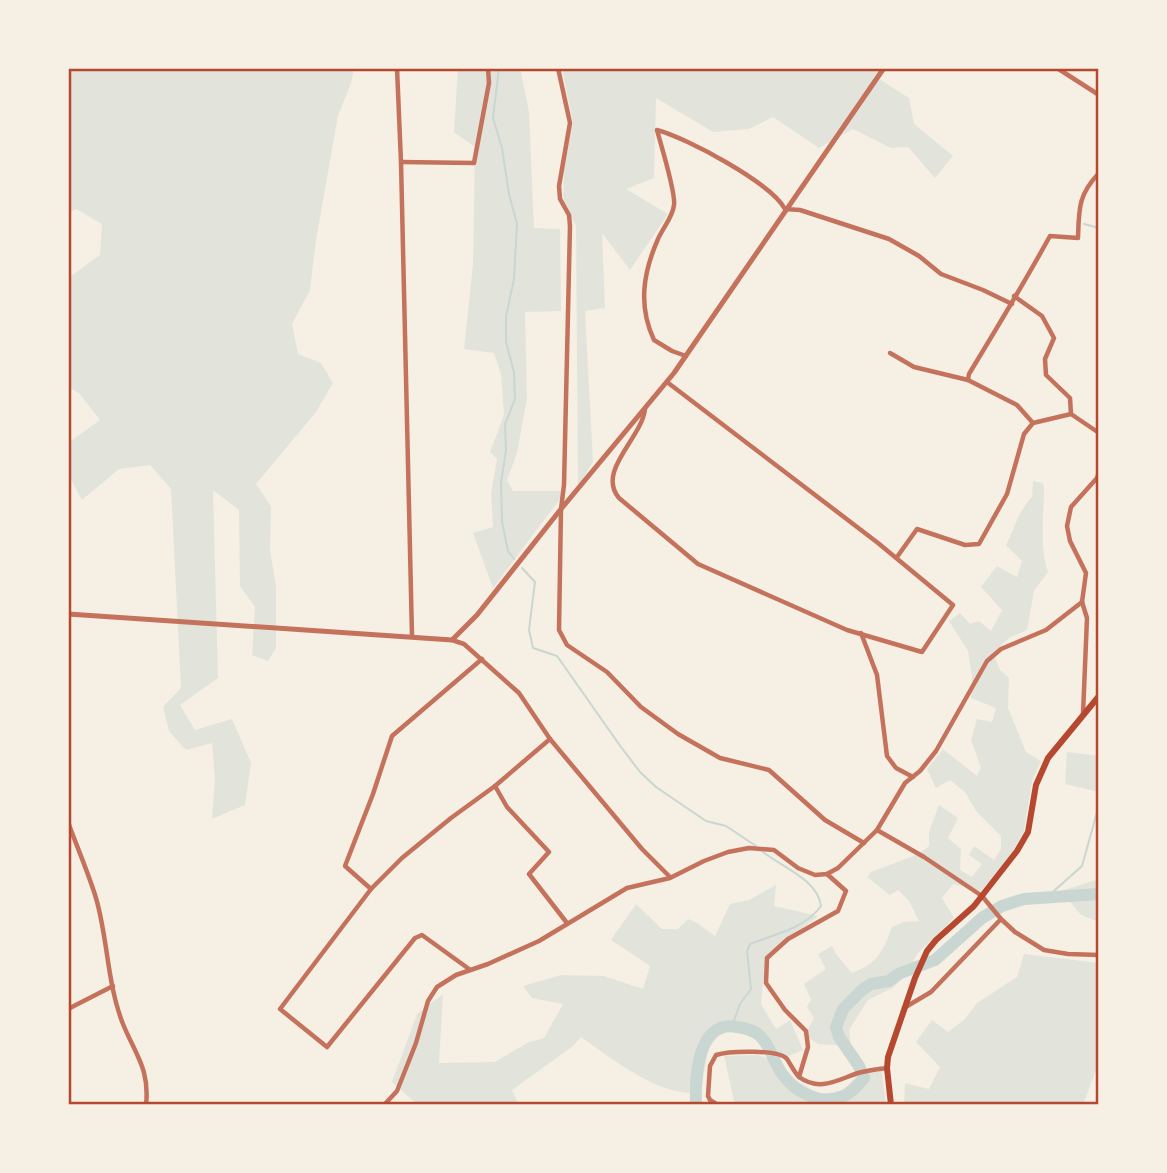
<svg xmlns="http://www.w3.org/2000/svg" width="1167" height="1173" viewBox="0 0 1167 1173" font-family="Literata,serif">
<rect width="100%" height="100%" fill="#f6efe4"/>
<!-- green -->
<g fill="#e2e4dc">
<polygon points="68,68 354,68 351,83 338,116 316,240 310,290 292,324 298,354 321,363 333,383 316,412 256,484 271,506 270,550 276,586 276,648 268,661 252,655 255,607 240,586 239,510 213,490 218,678 180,705 195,730 232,719 251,763 245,805 212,819 215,779 212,743 186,750 169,731 163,707 181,688 171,489 150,465 119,469 82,500 68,474 68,443 100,420 79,393 68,387 68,278 100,255 102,224 76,209 68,213"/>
<polygon points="458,68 520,68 529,112 534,228 560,229 561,311 525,312 527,398 517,453 507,480 513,491 566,491 493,588 473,533 493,527 491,493 497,459 490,452 504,415 501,374 494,353 464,349 473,264 475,147 454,132"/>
<polygon points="562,68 884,68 879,79 909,98 914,124 953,156 935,178 908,147 891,148 853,129 819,148 773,117 749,129 713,132 656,98 654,178 626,189 668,214 630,270 602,233 605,308 585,311 593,461 578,489 576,226 563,204 564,170 573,123"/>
<path d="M1033,481l10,2 1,6c0,28 -5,55 4,83l-14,19 -7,39 -18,8 -16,15 7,17 9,8 -1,30 18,44 15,9 -9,20 -8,50 -14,25 -29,35 -28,-7 -11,14 12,20 -37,36 -13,24 -12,10 -24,12 -19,30 2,16 -33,-2 -13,-9 9,-17 -7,-11 4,-7 -7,-16 22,-15 -8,-15 14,-8 4,8 16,19c25,-10 31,-20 40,-46l11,-5 16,-1 -10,-20 -11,-11 -8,5 -23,-18 4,-5 48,-18 10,-8v-14l10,-27 19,13 -10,20 13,11 -1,21 12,7 10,-13 -13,-9 5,-9 20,14 7,-11v-13l-25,-25 -11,-19 -15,-12 -14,8 -9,-19 16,-20 34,27 4,-8 -10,-28 6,-21 15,3 4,-14 -25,-10 1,-22 -4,-25 -19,-30 11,-8 10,11 9,-3 12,10 11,-21 -21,-23 16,-21 20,11 5,-16 -16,-16c9,-17 12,-34 26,-48z"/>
<polygon points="1067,752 1099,756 1099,792 1065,784"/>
<polygon points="1099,879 1099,922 1081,915 1061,891"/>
<path d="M776,885l-2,21 44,10 -47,36 -8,31 -2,21 15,25 14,-9 13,30 -17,7 -41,-23 -21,-8 -16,24 -7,41c-35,11 -92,-34 -120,-54l-8,9 -61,44 7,15h-101l-26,-23 25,-68 26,-20 -4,69 56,-1 32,-19 17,-5 19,-34 -31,-6 -9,-12 38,-11 43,1 39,13 7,-23 -39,-26 25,-36 26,25h16l10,-10 9,4 18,13 15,-32 19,-4z"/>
<polygon points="1024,954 1099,963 1099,1062 1083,1105 904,1105 905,1083 929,1089 940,1067 916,1042 932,1020 948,1032 965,1019 977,1003 1017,977"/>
<polygon points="757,1055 776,1061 797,1081 821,1095 842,1090 860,1074 881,1066 886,1105 735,1105 724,1056"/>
</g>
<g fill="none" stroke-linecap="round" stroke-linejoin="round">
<!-- stream -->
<g stroke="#c9d6d2" stroke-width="2">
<polyline points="499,68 493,118 502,148 509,194 517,224 514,279 506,316 506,342 514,372 515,399 505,424 506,450 501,483 502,521 508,551 514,559"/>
<polyline points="1084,224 1099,228"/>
<polyline points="522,568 535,582 529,630 533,648 557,656 621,747 640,772 656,787 706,821 726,826 756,846"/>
<polyline points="1046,898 1082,866 1099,805"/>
<path d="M732,1026l8,-22 11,-15 -4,-38 3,-7c25,-10 54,-15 71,-38 -3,-26 -39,-39 -58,-54"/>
</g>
<!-- river -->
<path stroke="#c9d6d2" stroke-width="12" d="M696,1105c-1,-27 1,-86 41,-78 8,1 19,4 24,10 10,10 13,27 22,38 13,18 38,31 61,21 8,-3 15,-12 20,-18l-5,-12 -20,-29 -3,-10 7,-18 19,-19 9,-6 18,-3 9,-7 37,-14 47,-42 20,-12 22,-7 75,-5"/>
<!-- minor -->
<g stroke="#c5725c" stroke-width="4.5">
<polyline points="397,68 401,162 412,636"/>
<polyline points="558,68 570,123 559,186 560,199 569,215 570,226 564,485 561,509 559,630 567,645 607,672 641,707 678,734 720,758 769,770 825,820 864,843"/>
<polyline points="1057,68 1099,95"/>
<polyline points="401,162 474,163 489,83 488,68"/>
<polyline points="1014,296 1042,316 1054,338 1045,359 1046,375 1070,398 1071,414"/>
<polyline points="890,353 914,367 968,380"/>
<path d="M686,356l-14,-5 -18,-11c-16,-34 -11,-67 4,-101 4,-10 15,-22 16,-34 2,-12 -13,-60 -17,-75 30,8 114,53 128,79l15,1 89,29 30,17 22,18 42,16 29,14"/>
<path d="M645,409c-3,29 -49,62 -26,89l79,66 149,66 75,22 31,-47 -75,-62 -211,-161"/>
<path d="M1033,423l-16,-18 -49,-25 1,-6c28,-46 55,-91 81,-138l28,2c1,-29 0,-43 21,-65"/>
<polyline points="897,557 917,529 965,545 979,544 1007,494 1024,434 1033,423 1071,414 1099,433"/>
<polyline points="861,633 877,675 887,756 896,768 913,777"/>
<polyline points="452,640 464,644 519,693 550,739 642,849 670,877"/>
<polyline points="1083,714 1087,618 1082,602 1086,573 1070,541 1067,526 1071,507 1097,478 1099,472"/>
<polyline points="495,786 507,807 549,852 529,874 567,923"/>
<path d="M68,822c9,25 20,50 28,76 12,41 11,86 27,126 12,30 27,45 23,81"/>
<polyline points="877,830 924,857 982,896 1001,919 1015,932 1044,950 1068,954 1099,955"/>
<path d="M827,874l19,17 -8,20 -50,28 -21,19 -1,25 19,27 21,21 2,16 -9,30c21,15 38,3 59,-4 10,-3 20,-4 29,-5"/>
<polyline points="371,889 345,866 373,794 392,736 482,659"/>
<polyline points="469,969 422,935 415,938 327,1047 280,1009 371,889 402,858 451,818 495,786 550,739"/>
<polyline points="904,1008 931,992 1001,919"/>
<polyline points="68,1009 113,986"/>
<polyline points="384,1105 397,1091 416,1043 428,1001 437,987 456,975 488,964 539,941 627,888 670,878 704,861 728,852 749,848 774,850 798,868 815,875 827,874 838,868 877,830 905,783 920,771 936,751 987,661 1001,649 1046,630 1082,602"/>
<path d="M718,1105l-8,-5 -2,-4 2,-30 6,-11c12,-4 63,-6 71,4 4,6 7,13 12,18"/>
</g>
<!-- tertiary -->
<polyline stroke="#c5725c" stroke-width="5" points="68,614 452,640 477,615 561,509 674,373 884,68"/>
<!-- secondary -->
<polyline stroke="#b5482f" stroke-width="6" points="891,1105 887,1068 888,1057 915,978 927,951 936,940 974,906 1017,851 1028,832 1036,785 1048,758 1099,696"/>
</g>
<!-- border -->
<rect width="1167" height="1173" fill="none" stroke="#f6efe4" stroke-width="140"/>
<rect x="70" y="70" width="1027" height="1033" fill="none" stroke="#b5482f" stroke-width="2.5"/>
</svg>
